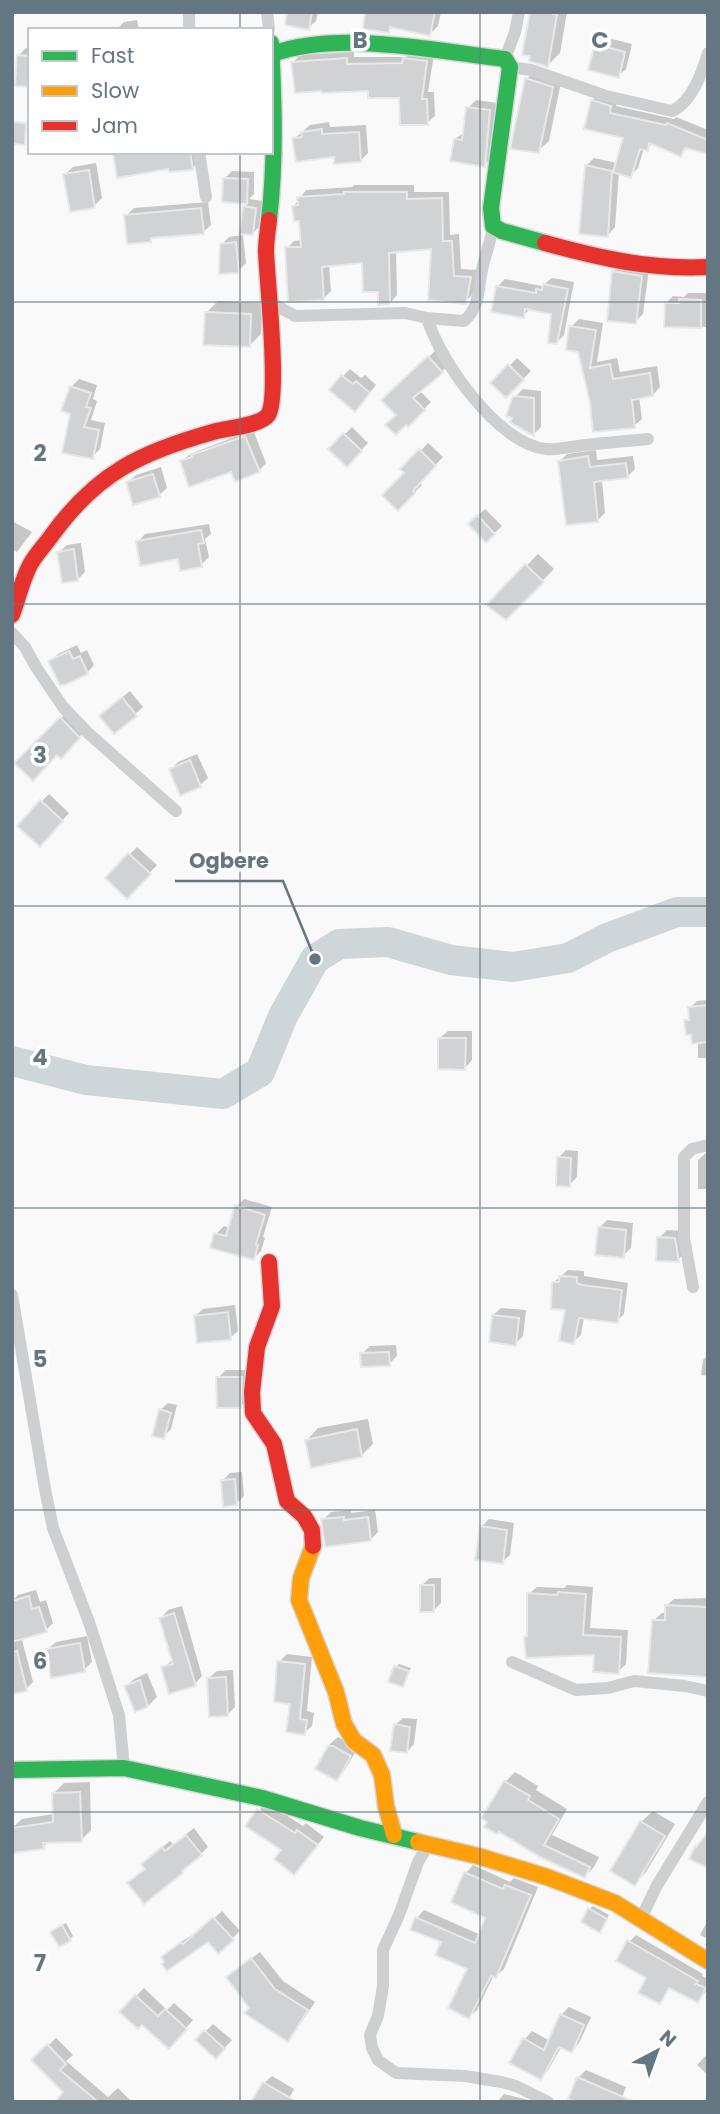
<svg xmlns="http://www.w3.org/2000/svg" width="720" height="2114" viewBox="0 0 720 2114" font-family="Poppins,sans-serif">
<rect width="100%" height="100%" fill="#f9f9f9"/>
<!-- shadow -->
<g fill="#0003">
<polygon points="289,12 318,12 316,21 308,28"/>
<polygon points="367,12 441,12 438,26 430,34 394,26 388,31"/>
<polygon points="532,12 567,12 560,53 548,65"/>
<polygon points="137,20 139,30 116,30 124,22"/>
<polygon points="604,37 632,44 626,69 618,76 596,45"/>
<polygon points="26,48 30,48 30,85 19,55"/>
<polygon points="412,51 434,54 428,92 434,92 435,116 427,123 401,96 369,90 293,62 300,55 354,52 354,57 406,57"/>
<polygon points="537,68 562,77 549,141 538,151 527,79"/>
<polygon points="599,94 618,99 616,106 674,119 676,117 708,130 708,152 688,147 681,154 653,143 647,149 644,148 638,168 630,176 619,172 615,227 608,235 586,166 594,158 617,163 625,137 592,101"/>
<polygon points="476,100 497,103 492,158 484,165 455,139 465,132 468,108"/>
<polygon points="329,122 330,127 366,125 368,153 360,161 335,155 294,139 310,125"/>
<polygon points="116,152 198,152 200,161 192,168 170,167 115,154"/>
<polygon points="96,163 102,198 94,206 65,174 73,167"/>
<polygon points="232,171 254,172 254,194 249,199 263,201 260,226 253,233 244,207 249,202 224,201 224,179"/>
<polygon points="354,185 414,185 414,192 449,192 450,235 459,234 461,269 478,270 473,294 465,302 433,247 396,250 397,295 390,303 379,290 364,261 329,265 331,291 323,299 287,248 294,241 302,240 301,219 294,206 306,190 352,187"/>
<polygon points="208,202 211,225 203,232 155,236 150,240 126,216 134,208"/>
<polygon points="243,235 246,263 238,271 222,244 229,237"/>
<polygon points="621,264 649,269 643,314 635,322 613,272"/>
<polygon points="552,278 574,282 564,335 557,342 553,313 531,308 523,316 497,287 505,279 542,286"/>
<polygon points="688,293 708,293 708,327 665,325 666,303 673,296 684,297"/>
<polygon points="218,301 262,303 261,334 249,346 206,313"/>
<polygon points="579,319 603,323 597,362 617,358 620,372 657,366 660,387 653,395 639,397 642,419 634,426 592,402 580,351 571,327"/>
<polygon points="436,350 449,365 420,391 431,402 408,425 384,400"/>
<polygon points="517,358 531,371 506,396 493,383"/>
<polygon points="350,369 361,378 365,375 376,385 362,402 343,376"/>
<polygon points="79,379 97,385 93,399 97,401 91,420 105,423 100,449 92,457 72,413 71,387"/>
<polygon points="523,389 541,391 541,427 534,434 515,397"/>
<polygon points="352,427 368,443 347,465 330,449"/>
<polygon points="253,430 266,463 259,471 232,470 182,461 190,454"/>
<polygon points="428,443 443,457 419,482 422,485 398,509 406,473 403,469"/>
<polygon points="596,450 597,460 633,456 635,469 627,477 602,479 605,513 597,521 560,461 567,454"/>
<polygon points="161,467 167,488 159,495 128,482 136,475"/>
<polygon points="485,509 502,526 486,541 470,524"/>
<polygon points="12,521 32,532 17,552 12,549"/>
<polygon points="209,524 211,534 205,539 209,557 201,565 138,542 145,534"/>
<polygon points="81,543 85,572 78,579 59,552 67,545"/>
<polygon points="538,554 554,569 506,618 489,604"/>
<polygon points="77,645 81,653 87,650 94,665 87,673 50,661 58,654"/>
<polygon points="130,691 143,707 115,732 109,708"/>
<polygon points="68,711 87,729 61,757 57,753 17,763"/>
<polygon points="197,754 208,778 200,785 171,769 178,762"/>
<polygon points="49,794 69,813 48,837 41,802"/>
<polygon points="137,847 157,865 127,897 107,878"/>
<polygon points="708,1000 708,1058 698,1058 698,1041 686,1021 691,1016 690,1008 697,1001"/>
<polygon points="448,1031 472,1031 472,1060 465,1068 440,1038"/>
<polygon points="566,1150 578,1151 577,1177 569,1185 558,1158"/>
<polygon points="706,1153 708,1153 708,1189 698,1189 698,1160"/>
<polygon points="244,1199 272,1207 263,1237 265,1238 261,1251 254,1258 216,1234 224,1226 230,1228 237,1206"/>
<polygon points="607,1220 633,1223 631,1248 623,1256 599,1228"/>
<polygon points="667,1230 682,1231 685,1252 678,1260 659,1238"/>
<polygon points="568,1270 584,1271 584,1276 628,1283 624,1314 617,1321 584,1317 581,1335 573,1342 567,1308 553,1283"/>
<polygon points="235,1305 238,1331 230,1338 195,1316 203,1309"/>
<polygon points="501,1308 526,1310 523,1336 515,1344 493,1315"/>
<polygon points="396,1345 397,1356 389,1364 362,1354 370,1346"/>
<polygon points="708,1355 708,1376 701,1375 703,1360"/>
<polygon points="226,1370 249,1370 248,1399 241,1406 218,1378"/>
<polygon points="168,1403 177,1405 171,1429 163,1437 160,1410"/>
<polygon points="368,1419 373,1444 361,1456 307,1440 318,1428"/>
<polygon points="242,1472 244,1496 237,1503 222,1481 230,1473"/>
<polygon points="351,1510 351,1513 375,1510 378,1532 371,1539 323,1520 331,1512"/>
<polygon points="489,1519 514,1523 510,1555 502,1562 481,1527"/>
<polygon points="430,1578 441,1578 441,1603 433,1611 422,1585"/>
<polygon points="567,1585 593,1587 590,1628 628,1630 626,1664 618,1672 596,1653 526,1637 529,1634 529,1594 537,1587 564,1588"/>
<polygon points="36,1590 40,1602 46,1600 53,1623 46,1630 22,1640 33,1682 26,1689 12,1693 12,1601 18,1595"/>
<polygon points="708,1598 708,1675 654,1620 662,1613 666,1613 666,1606 674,1599"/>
<polygon points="182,1606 202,1676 195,1684 163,1668 174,1659 161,1618 168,1610"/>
<polygon points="87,1636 92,1662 84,1670 48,1649 56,1642"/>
<polygon points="287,1654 312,1657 307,1711 314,1713 312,1726 304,1733 279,1662"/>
<polygon points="399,1664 411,1668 402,1685 396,1667"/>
<polygon points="233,1670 235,1707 227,1715 209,1678 217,1671"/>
<polygon points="147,1673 157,1697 149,1705 136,1710 126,1686 134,1679"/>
<polygon points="403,1718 417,1719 414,1744 407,1752 395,1725"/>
<polygon points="338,1737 358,1748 344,1771 337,1779 317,1768 330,1744"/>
<polygon points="515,1772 538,1786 536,1790 567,1809 552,1835 599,1857 594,1867 585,1876 499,1830 505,1782"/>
<polygon points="90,1782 91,1830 81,1840 49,1841 43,1847 12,1828 22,1819 54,1814 54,1793 64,1783"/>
<polygon points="266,1802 303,1826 306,1823 324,1837 294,1873 284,1850 247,1826"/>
<polygon points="653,1811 675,1824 646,1872 635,1883 641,1822"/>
<polygon points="194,1828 208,1847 182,1872 146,1868 150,1857 170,1841 173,1844"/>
<polygon points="473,1865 510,1882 514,1878 538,1887 504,1969 496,1976 494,1975 477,2010 469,2017 470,1968 443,1941 412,1929 417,1918 424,1910 481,1935 487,1917 453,1901 466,1873"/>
<polygon points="593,1906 609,1915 600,1931 589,1909"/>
<polygon points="222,1911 240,1931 219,1951 208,1939 166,1962 163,1957 171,1949 190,1936 192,1938"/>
<polygon points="708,1920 708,1939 700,1935"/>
<polygon points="66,1923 73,1936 70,1939 55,1929"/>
<polygon points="636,1935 703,1974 702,1976 708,1979 708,1988 704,1994 698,2001 671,1987 660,2002 629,1942"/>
<polygon points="260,1952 283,1981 315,2002 295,2032 288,2039 251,2008 236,1970"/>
<polygon points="144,1988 167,2010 174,2003 193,2020 176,2039 122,2011"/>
<polygon points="569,2007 591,2017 579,2043 572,2050 562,2046 548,2070 540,2078 512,2062 525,2039 532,2031 550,2041 561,2015"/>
<polygon points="213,2024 232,2040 216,2057 197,2040"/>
<polygon points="56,2038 73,2055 66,2061 108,2097 118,2088 132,2102 68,2102 66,2092 33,2060"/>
<polygon points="708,2053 708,2075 697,2065"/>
<polygon points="586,2070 626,2087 620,2102 578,2078"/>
<polygon points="272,2076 294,2089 287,2102 264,2083"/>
<polygon points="504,2094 537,2102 497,2102"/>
</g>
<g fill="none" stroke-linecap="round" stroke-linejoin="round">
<!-- river -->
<polyline stroke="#ced6d9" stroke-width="30" points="12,1061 86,1080 223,1094 260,1072 283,1016 315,959 339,944 388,942 451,960 513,967 568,958 607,938 677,912 708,912"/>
</g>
<!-- building -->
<g fill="#d0d2d3" stroke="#e8e8e8" stroke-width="2">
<polygon points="287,12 312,12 309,30 285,25"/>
<polygon points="365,12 435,12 430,36 390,27 389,33 363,29"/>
<polygon points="530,12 548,12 557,15 548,67 529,61 530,56 522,55"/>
<polygon points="595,44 625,52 619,78 588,70"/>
<polygon points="17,55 30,56 30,87 15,86"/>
<polygon points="347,58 347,64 402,63 403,58 427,61 422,99 427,99 428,125 400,125 399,98 368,98 368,91 322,93 321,91 295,93 291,62"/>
<polygon points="525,78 553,87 539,153 510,149"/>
<polygon points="591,100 611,106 610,113 666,125 667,123 708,140 708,154 685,148 681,157 649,143 648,151 640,149 631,178 613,172 623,138 584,129"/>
<polygon points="466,107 490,110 485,167 450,161 454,139 462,140"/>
<polygon points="13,122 26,123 25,145 12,144"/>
<polygon points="322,129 322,134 359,132 361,162 334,164 334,157 296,162 292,138 302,137 301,132"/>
<polygon points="120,152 190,152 193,170 169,172 168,169 117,178 113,153"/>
<polygon points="585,165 612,171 608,237 579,234"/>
<polygon points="89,170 95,208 70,212 63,174"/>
<polygon points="223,178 248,179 247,204 222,202"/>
<polygon points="344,192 407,192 407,199 442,198 443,241 452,241 454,276 471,277 466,304 428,300 431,249 389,253 390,304 378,305 378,292 363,292 362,263 322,267 324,300 288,302 285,247 301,247 299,221 294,221 292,206 298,205 297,197 344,194"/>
<polygon points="243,206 256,208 253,235 239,234"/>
<polygon points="201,208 204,234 151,238 151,242 127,244 124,215"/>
<polygon points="236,242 239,273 219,274 220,244"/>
<polygon points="612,271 642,276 636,324 607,321"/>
<polygon points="543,284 568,289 557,344 548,343 551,314 525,309 524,318 491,312 496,286 536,293 536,289 542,290"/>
<polygon points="679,299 701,300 701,328 664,327 665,303 679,303"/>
<polygon points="205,312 251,314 250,347 203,345"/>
<polygon points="569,326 596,330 590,368 610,364 613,379 650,373 653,396 632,400 635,428 593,432 590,403 578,352 566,350"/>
<polygon points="428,356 443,373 413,398 425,410 408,427 406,425 396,435 385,425 396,415 381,400"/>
<polygon points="508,364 524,380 506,398 490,383"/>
<polygon points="341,375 353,384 356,381 370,393 355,412 329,390"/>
<polygon points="70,386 91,393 86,407 91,408 84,427 99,430 93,459 62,453 70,414 61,411"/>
<polygon points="513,396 534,398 534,436 514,425 510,422 512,418 506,416"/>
<polygon points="343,433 362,451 347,467 328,449"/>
<polygon points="245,436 260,472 235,482 231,472 189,487 180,461 192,457 191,455"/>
<polygon points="419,449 436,466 413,491 415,493 398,511 382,495 404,473 400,469"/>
<polygon points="588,456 590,467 626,463 628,478 594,482 598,522 566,525 558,461"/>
<polygon points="153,474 160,497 133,505 126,482"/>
<polygon points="477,515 495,534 486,543 468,524"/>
<polygon points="201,530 204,543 198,544 202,567 180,571 178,559 140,566 136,541"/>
<polygon points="74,549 78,581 62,583 57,552"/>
<polygon points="525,564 544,582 506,620 486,605"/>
<polygon points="69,651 73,659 80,656 88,674 65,685 60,685 48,661"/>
<polygon points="122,697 137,716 114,734 99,716"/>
<polygon points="60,717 80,738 61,759 57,755 33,781 14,763"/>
<polygon points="190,760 201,787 180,796 169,769"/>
<polygon points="40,800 63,821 40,847 17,826"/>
<polygon points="128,853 151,874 127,899 105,878"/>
<polygon points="708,1005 708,1042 692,1044 691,1035 686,1035 684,1020 689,1020 688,1007"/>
<polygon points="438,1038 466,1038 465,1070 438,1069"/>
<polygon points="557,1157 571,1158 570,1187 556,1186"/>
<polygon points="235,1205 265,1215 256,1244 258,1245 254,1260 210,1248 214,1233 226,1236"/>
<polygon points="598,1227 626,1230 624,1258 595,1255"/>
<polygon points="657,1237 675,1238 679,1262 656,1261"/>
<polygon points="559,1276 577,1277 577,1283 582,1285 622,1290 618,1323 579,1318 574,1344 559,1341 565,1310 551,1309 552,1282 559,1282"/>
<polygon points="228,1312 231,1340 197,1343 194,1316"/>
<polygon points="492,1315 519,1318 516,1346 489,1342"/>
<polygon points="389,1352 390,1366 361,1367 360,1353"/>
<polygon points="216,1377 242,1377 241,1408 217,1408"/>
<polygon points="159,1409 171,1413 164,1439 152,1436"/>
<polygon points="357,1429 362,1457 311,1468 305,1440"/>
<polygon points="235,1479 237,1505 223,1507 221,1480"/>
<polygon points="344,1517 344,1520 368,1517 371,1541 325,1547 321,1519"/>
<polygon points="480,1526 507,1530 503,1564 475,1560"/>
<rect x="420" y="1585" width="14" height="27"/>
<polygon points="558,1592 586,1594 583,1635 621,1637 619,1674 593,1672 594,1655 526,1658 524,1637 527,1636 527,1593 557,1595"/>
<polygon points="29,1596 32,1609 39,1607 47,1632 12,1642 12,1601"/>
<polygon points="665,1605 708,1607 708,1677 648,1673 652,1620 665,1620"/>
<polygon points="174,1613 196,1686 169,1694 161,1667 173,1664 159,1618"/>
<polygon points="80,1643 85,1672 51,1678 46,1649"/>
<polygon points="17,1651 27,1691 12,1694 12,1652"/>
<polygon points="277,1661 305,1664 300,1719 307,1720 305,1735 286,1732 290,1704 274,1702"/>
<polygon points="394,1666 409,1671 403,1687 388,1682"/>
<polygon points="226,1677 228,1716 209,1717 207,1678"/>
<polygon points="140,1680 148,1707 135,1712 124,1686"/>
<polygon points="394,1724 410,1727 407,1753 390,1751"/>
<polygon points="328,1746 333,1746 351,1756 337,1781 315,1769"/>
<polygon points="504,1781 530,1796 528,1800 559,1819 544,1845 590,1867 585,1878 540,1857 499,1832 497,1834 484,1827 487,1822 481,1818"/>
<polygon points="80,1792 82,1842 43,1843 44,1849 12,1853 12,1828 53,1822 52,1793"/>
<polygon points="257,1809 295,1833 297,1830 318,1845 294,1875 274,1859 281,1850 245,1826"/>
<polygon points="640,1821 665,1836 635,1886 610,1871"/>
<polygon points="708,1832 708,1868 689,1859 695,1846 696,1847"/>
<polygon points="186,1835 202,1855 182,1871 183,1873 144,1904 127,1883 145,1869 141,1864 162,1847 165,1851"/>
<polygon points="464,1872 503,1889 505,1885 531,1895 496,1978 491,1976 469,2019 448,2008 467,1969 435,1955 441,1942 410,1930 415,1917 475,1943 485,1918 451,1902"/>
<polygon points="588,1908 607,1919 600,1933 581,1922"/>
<polygon points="213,1917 234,1940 218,1954 208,1942 167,1971 161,1964 164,1962 161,1957 181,1942 183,1944"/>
<polygon points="62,1925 71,1941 59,1947 50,1932"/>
<polygon points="627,1940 698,1981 696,1984 706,1988 698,2003 669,1988 660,2004 638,1993 646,1978 616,1961"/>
<polygon points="251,1958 275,1989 308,2010 288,2042 244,2013 249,2008 226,1977"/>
<polygon points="135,1995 158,2016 165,2009 187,2029 169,2049 142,2025 138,2029 119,2012"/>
<polygon points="560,2014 584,2025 572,2053 559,2047 541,2080 509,2063 523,2038 544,2050"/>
<polygon points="204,2030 225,2049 216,2059 195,2040"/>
<polygon points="47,2044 66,2064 60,2070 98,2102 55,2102 63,2092 31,2060"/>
<polygon points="577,2077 635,2102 575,2102 568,2099"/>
<polygon points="263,2082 297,2102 251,2102"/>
</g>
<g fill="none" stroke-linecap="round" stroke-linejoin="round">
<defs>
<g id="fast">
<path d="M273,54c65,-24 164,-3 232,5l5,8 -19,141 2,18 9,5 43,12"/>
<path d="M269,220c7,-60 5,-117 2,-177"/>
<polyline points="12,1770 124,1768 262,1798 360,1828 418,1842"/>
</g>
<g id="slow">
<polyline points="313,1546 301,1578 299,1600 336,1692 344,1724 354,1741 373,1755 382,1775 386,1806 394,1835"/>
<polyline points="418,1842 478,1856 547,1877 615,1903 708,1961"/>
</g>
<g id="jam">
<path d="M545,243c54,15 107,27 163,24"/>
<path d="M12,615c6,-16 10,-35 18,-50 6,-11 15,-20 22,-30 45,-62 89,-83 161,-103 13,-4 47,-6 55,-17 12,-18 -1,-134 -2,-164 0,-10 2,-21 3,-31"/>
<polyline points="269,1262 272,1306 257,1347 252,1392 253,1413 274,1444 287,1501 304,1516 312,1530 313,1546"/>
</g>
</defs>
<!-- fast casing -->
<use href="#fast" stroke="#d5d6d7" stroke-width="19"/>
<!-- slow casing -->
<use href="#slow" stroke="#d5d6d7" stroke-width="19"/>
<!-- jam casing -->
<use href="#jam" stroke="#d5d6d7" stroke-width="19"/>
<!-- street -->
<g stroke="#cecfd0" stroke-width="12">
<polyline points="189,12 189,30"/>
<polyline points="267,12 269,30"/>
<polyline points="505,59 515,32 519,12"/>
<path d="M510,67l21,3 75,26 66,15c20,-9 30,-38 36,-58"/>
<polyline points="199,152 206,197"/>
<path d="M270,302l25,14 110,-3 22,5 37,3c16,-14 14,-32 18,-51 3,-15 9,-29 11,-44"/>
<path d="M427,318c13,43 71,126 119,131 10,1 22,-2 32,-3 23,-3 47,-5 70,-7"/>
<polyline points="12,633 25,647 36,667 63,707 87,732 176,811"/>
<polyline points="693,1287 684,1238 684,1157 692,1149 708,1145"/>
<polyline points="12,1295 45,1489 53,1528 89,1622 119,1715 124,1768"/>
<polyline points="512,1662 576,1690 608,1688 634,1681 685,1686 708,1691"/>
<polyline points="428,1845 418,1862 399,1915 383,1950 383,1986 378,2016 370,2035 372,2048 378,2060 396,2073 465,2076 501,2082 516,2086 548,2102"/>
<polyline points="641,1919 656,1887 708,1802"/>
</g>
<!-- fast -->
<use href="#fast" stroke="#30b455" stroke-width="16"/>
<!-- slow -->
<use href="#slow" stroke="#ff9f0a" stroke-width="16"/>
<!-- jam -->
<use href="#jam" stroke="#e5322d" stroke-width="16"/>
</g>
<!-- grid -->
<path fill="none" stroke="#657683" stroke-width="2" stroke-opacity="0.55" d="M240,12v18M480,12v2090M240,152v1950M12,302h696M12,604h696M12,906h696M12,1208h696M12,1510h696M12,1812h696"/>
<g font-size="23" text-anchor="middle" font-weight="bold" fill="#657683" stroke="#fff" stroke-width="7" stroke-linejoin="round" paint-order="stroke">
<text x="360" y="48">B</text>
<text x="600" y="48">C</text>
<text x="40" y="461">2</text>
<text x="40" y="763">3</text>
<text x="40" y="1065">4</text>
<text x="40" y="1367">5</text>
<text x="40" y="1669">6</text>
<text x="40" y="1971">7</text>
</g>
<!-- callouts -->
<path fill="none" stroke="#657683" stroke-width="2.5" d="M315 959L283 881H175"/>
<circle fill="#657683" stroke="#fff" stroke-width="2.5" cx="315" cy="959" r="7"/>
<g font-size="21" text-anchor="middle" font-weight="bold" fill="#657683" stroke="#fff" stroke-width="7" stroke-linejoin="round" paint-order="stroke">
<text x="229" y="868">Ogbere</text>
</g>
<!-- border -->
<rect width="720" height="2114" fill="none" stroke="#657683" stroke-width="28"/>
<!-- legend -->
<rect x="28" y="28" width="245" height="126" fill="#ffffff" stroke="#c1c8cd" stroke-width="2"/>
<rect x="42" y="51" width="35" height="10" fill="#30b455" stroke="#c1c8cd" stroke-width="2"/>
<text x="91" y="63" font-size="21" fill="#657683">Fast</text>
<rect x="42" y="86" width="35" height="10" fill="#ff9f0a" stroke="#c1c8cd" stroke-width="2"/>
<text x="91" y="98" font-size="21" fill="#657683">Slow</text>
<rect x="42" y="121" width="35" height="10" fill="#e5322d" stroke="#c1c8cd" stroke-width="2"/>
<text x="91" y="133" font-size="21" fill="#657683">Jam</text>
<!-- north arrow -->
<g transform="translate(657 2051) rotate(41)" stroke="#ffffff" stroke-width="5" paint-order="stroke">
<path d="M0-5L12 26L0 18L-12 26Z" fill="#657683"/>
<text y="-10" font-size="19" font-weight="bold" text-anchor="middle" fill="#657683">N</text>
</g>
</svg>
